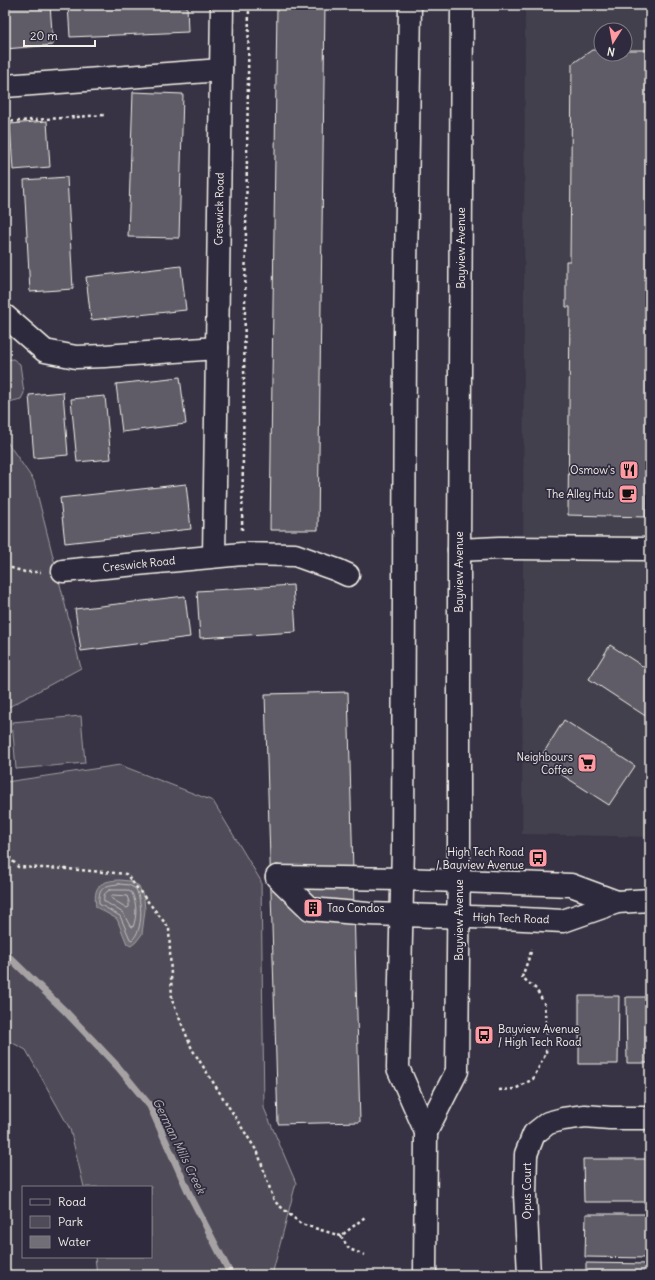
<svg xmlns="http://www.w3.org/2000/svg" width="655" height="1280" viewBox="0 0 655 1280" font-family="Delius,sans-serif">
<rect width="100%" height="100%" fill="#373244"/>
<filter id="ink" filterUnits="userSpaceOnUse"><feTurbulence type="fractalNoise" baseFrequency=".025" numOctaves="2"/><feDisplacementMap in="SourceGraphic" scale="8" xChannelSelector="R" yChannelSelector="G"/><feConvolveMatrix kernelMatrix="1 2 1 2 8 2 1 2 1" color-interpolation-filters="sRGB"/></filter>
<g filter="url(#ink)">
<!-- built -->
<path fill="#433f4e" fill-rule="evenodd" d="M525,5h125v832l-128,-3zM601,30h24v24h-24z"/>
<!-- green -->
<g fill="#504b59" stroke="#a29ea0">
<polygon points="13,359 20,364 24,393 21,399 5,403 5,360"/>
<polygon points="5,439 34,481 81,668 5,709"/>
<polygon points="81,716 85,763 16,769 12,722"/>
<polygon points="120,765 213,801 261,881 264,1108 296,1183 272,1275 97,1275 95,1257 151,1257 151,1187 84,1187 70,1129 26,1050 5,1039 5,780 6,782"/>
</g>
<!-- water -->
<path fill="#726e77" stroke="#a6a2a4" d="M119,880l11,1 9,5 5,13 1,11 -3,24 -6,8 -5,4 -4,-2 -10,-25 -21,-12c-3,-20 3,-26 23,-27z"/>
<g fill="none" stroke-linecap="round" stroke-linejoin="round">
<!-- shore -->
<g stroke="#c0bdbb" stroke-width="1">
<path d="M119,884l10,1 7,4c6,13 8,40 -4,51l-2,-1 -10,-23 -21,-12c-1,-16 5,-19 20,-20z"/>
<path d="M110,890h17l5,3c5,11 5,23 1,34l-3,-1 -7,-13 -19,-12c-1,-6 1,-9 6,-11z"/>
<polygon points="113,895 127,896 129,902 129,907 127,908 112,899 111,897"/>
</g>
<!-- stream -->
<polyline stroke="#a6a2a4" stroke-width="7" points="5,953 66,1012 118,1067 150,1106 189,1193 231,1275"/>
</g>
<!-- building -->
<g fill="#5f5c67" stroke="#f4f1e8">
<polygon points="5,5 50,5 53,45 5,49"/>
<polygon points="68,5 187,5 188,32 70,37"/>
<polygon points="277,5 325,5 318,530 270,530"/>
<polygon points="592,50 601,50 601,54 625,54 625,50 650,50 650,399 646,517 568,515 570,307 566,307 566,261 570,261 572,64"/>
<polygon points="133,92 183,94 179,238 128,237"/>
<polygon points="47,121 50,167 13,170 10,124"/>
<polygon points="67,177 73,289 30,292 24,180"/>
<polygon points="181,266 186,310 91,320 86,277"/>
<polygon points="180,377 186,424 122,432 116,384"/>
<polygon points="63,392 68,455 34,458 29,395"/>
<polygon points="105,396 111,459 77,462 71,399"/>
<polygon points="186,484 191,529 65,543 60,498"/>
<polygon points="293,585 296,632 200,638 197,591"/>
<polygon points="185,596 190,637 81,651 75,609"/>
<polygon points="610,645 650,671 650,719 589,679"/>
<polygon points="348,692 360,1122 278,1124 265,694"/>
<polygon points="564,720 635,766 609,805 539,760"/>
<polygon points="579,996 619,996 618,1064 579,1064"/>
<polygon points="626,997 650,997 650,1063 627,1063"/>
<polygon points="583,1159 650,1159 650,1202 584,1202"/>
<polygon points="586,1214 650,1214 650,1258 585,1257"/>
<polygon points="586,1263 650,1264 650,1275 586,1275"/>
</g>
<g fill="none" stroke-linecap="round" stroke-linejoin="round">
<defs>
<g id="minor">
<polyline points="5,86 221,70"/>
<polyline points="5,316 45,351 76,357 105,356 217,348"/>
<polyline points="459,550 499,548 650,549"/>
<polyline points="214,556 222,5"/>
<polyline points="63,571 242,554 295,555 337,570 348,575"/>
<polyline points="277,877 310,909 368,914 502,918 563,921 617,902 650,900"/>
<polyline points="277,877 402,879 571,885 617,902"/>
<polyline points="529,1275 525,1194 526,1154 534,1134 548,1123 563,1119 585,1116 610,1118 650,1118"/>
</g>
<g id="major">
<polyline points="410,5 405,334 403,845 398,1068 426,1132 425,1275"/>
<polyline points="426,1132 457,1071 459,844 459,550 462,5"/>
</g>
</defs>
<!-- minor casing -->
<use href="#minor" stroke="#f4f1e8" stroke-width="25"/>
<!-- major casing -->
<use href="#major" stroke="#f4f1e8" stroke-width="25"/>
<!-- path -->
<g stroke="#f4f1e8" stroke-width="2.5" stroke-dasharray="3 3" stroke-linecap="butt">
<polyline points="5,122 104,115"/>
<polyline points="242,530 249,5"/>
<polyline points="5,566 25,572 41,572"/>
<polyline points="5,852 18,867 68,869 126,874 169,928 172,1000 192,1049 258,1153 274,1201 301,1224 341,1236 365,1217"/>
<polyline points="499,1090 515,1089 533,1079 546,1053 547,1032 544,1003 536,989 522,977 532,949"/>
<polyline points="341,1236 349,1249 365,1255"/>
</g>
<!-- minor -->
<use href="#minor" stroke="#2f2a3d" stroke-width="22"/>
<!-- major -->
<use href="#major" stroke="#2f2a3d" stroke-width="22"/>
</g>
</g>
<!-- icons -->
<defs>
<symbol id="restaurant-square" viewBox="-11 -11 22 22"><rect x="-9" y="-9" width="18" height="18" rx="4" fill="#ff9aa2" stroke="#2f2a3d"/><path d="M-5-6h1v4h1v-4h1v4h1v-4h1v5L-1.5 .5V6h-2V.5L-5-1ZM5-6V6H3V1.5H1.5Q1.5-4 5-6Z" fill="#111"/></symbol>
<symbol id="cafe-square" viewBox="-11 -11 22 22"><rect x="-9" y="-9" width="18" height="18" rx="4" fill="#ff9aa2" stroke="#2f2a3d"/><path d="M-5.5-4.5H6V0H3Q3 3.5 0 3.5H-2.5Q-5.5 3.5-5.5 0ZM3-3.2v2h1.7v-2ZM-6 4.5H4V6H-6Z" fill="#111"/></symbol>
<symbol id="supermarket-square" viewBox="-11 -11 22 22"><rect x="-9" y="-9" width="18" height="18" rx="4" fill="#ff9aa2" stroke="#2f2a3d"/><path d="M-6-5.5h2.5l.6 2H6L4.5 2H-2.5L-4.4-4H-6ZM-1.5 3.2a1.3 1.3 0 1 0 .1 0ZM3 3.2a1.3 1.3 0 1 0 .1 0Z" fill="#111"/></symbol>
<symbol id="bus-square" viewBox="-11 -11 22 22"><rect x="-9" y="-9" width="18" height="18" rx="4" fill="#ff9aa2" stroke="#2f2a3d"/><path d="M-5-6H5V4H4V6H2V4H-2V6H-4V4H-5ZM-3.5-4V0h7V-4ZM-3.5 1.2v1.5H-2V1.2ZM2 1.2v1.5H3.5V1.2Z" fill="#111"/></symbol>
<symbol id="building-square" viewBox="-11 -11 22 22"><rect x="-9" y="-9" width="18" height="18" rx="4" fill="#ff9aa2" stroke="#2f2a3d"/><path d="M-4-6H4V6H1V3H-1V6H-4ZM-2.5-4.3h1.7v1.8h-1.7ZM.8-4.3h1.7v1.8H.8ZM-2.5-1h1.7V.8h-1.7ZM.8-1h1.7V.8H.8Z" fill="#111"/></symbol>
</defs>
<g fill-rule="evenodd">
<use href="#restaurant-square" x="618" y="459" width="22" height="22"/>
<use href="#cafe-square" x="617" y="483" width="22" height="22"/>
<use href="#supermarket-square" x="576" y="752" width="22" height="22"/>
<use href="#bus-square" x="527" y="847" width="22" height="22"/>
<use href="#building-square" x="302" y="897" width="22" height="22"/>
<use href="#bus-square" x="473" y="1024" width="22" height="22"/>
</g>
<g text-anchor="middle" stroke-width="3.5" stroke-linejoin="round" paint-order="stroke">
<!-- street labels -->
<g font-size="11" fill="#f4f1e8" stroke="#2f2a3d">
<text transform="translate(219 209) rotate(-89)" y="4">Creswick Road</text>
<text transform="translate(461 248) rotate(-90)" y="4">Bayview Avenue</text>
<text transform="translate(139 564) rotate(-6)" y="4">Creswick Road</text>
<text transform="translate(459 572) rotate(-90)" y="4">Bayview Avenue</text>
<text transform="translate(511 918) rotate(2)" y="4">High Tech Road</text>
<text transform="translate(459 920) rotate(-90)" y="4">Bayview Avenue</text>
<text transform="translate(527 1191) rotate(-90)" y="4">Opus Court</text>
</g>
<!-- poi labels -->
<g font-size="11" fill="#f4f1e8" stroke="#2f2a3d" text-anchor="end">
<text x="615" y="474">Osmow's</text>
<text x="614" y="498">The Alley Hub</text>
<text x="573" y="761">Neighbours<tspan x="573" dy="13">Coffee</tspan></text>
<text x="524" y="856">High Tech Road<tspan x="524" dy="13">/ Bayview Avenue</tspan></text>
<text x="327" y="912" text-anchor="start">Tao Condos</text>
<text x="498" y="1033" text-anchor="start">Bayview Avenue<tspan x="498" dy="13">/ High Tech Road</tspan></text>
</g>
<!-- water labels -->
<g font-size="12" font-style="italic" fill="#bab6b5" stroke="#2f2a3d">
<text transform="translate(179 1146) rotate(64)" y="4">German Mills Creek</text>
</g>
</g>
<!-- margin -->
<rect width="655" height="1280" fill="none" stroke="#2f2a3d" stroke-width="20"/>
<rect x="10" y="10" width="635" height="1260" fill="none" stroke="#f4f1e8" stroke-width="1.5" filter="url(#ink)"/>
<!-- legend -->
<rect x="22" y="1186" width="130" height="72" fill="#2f2a3d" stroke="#7e7a81"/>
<rect x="30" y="1199" width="20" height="6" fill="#2f2a3d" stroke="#7e7a81"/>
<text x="58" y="1206" font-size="12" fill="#f4f1e8">Road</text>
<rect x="30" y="1216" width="20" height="12" fill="#504b59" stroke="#7e7a81"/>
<text x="58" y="1226" font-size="12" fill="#f4f1e8">Park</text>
<rect x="30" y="1236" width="20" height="12" fill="#726e77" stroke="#7e7a81"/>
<text x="58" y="1246" font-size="12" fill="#f4f1e8">Water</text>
<!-- north arrow -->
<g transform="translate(613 42) rotate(191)"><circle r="19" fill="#2f2a3d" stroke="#7e7a81"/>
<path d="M0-3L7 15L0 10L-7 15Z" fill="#ff9aa2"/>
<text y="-6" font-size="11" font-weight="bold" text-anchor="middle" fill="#f4f1e8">N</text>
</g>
<!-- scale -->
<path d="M24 40v6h71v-6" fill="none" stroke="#f4f1e8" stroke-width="2"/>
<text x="30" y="40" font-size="12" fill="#f4f1e8" stroke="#2f2a3d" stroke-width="3" paint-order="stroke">20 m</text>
</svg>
